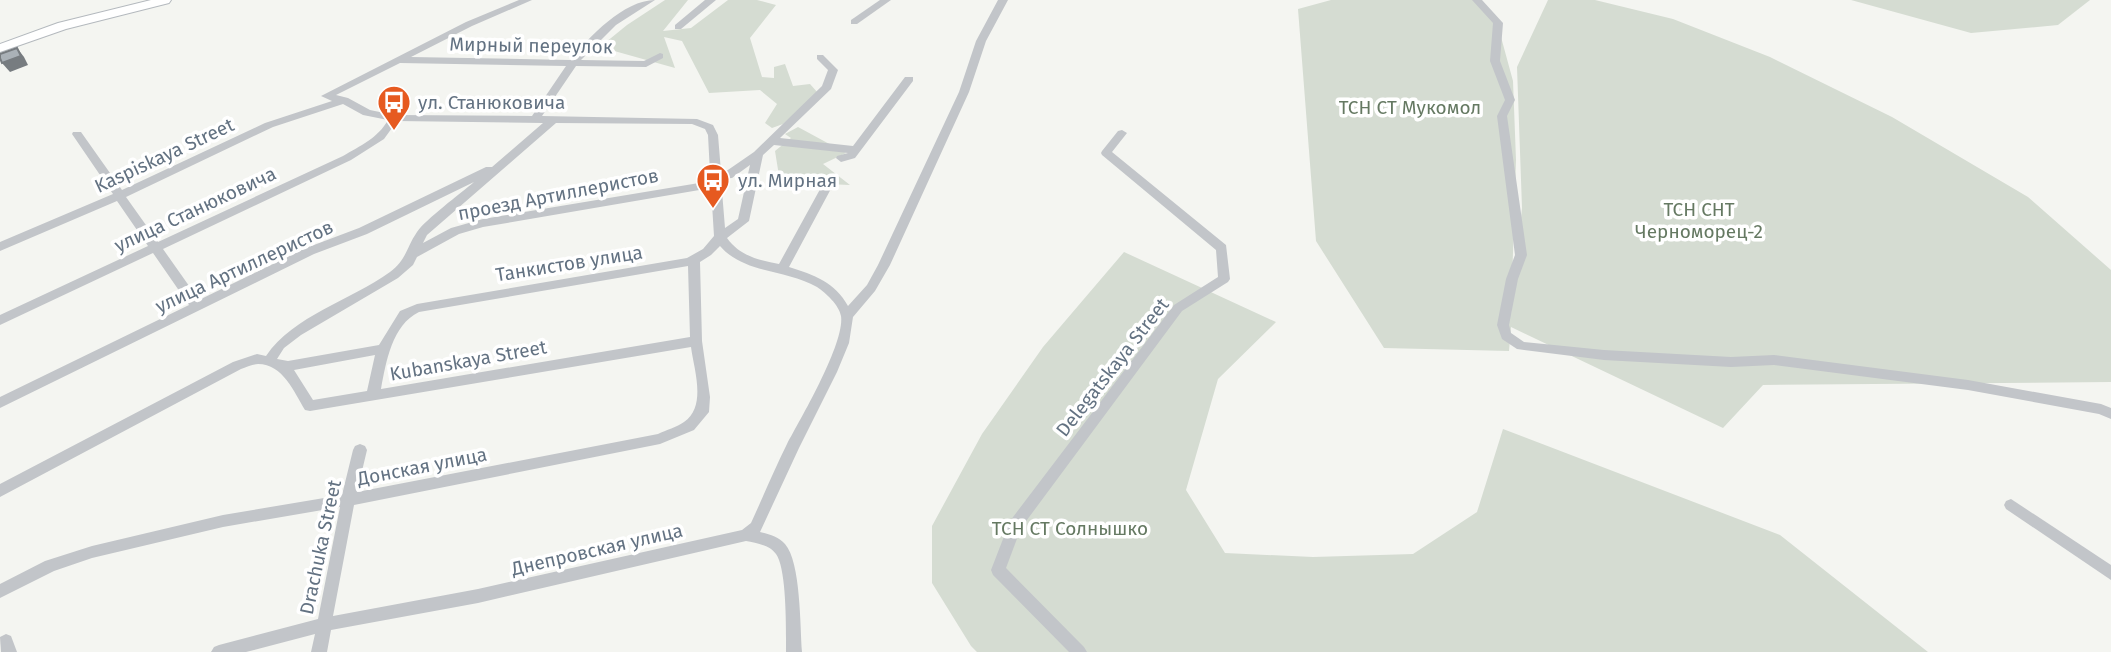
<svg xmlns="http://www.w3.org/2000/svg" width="2111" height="652" viewBox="0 0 2111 652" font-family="'Fira Sans',sans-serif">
<rect width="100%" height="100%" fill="#f4f5f1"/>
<!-- green -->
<g fill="#d5dcd2">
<polygon points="665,0 688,0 663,31 691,28 728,0 757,0 776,5 750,38 762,77 774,78 774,67 785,64 793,86 810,84 818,93 783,124 772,128 765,123 777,104 760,90 709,93 682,41 664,37 675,68 600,47 627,25"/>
<polygon points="1331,0 1473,0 1495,15 1513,81 1516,160 1511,314 1522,208 1517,67 1548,0 1595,0 1673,19 1770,57 1892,117 2028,197 2111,270 2111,382 1763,385 1723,428 1511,327 1509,351 1384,348 1316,241 1298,9"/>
<polygon points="1851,0 2090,0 2058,25 1971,33"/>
<polygon points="798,127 846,153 823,164 850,185 780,182 775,151 791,138 785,134"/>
<polygon points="1124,252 1276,322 1218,379 1186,490 1225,553 1313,557 1413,554 1477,512 1503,429 1780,535 1928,652 977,652 971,646 932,583 932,526 982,434 1043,347"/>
</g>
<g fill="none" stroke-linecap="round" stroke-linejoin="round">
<defs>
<polygon id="secondary" points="151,0 171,0 169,3 66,29 0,52 0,44 58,23"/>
</defs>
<!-- secondary casing -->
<use href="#secondary" stroke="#b4b9be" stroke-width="2"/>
<!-- street -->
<g fill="#c2c5c9" fill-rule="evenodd">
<path d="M519,0h13l-60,26 -61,31 159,3c19,-23 54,-60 85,-60l-39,25 -35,35 63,1 16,-8 3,1v4l-17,9 -70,-1 -34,50 155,3 16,6 5,10 3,37h4l29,-20 68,-66 6,-16 -11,-11v-4h6l15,15 -7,19 -51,49 73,8 52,-69h8v4l-58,77 -14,4 -5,-4 1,-2 11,-3 -74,-8 -11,10 -14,66 -22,17c13,18 31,22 52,26l45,-82h8l1,3 -44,82c25,8 46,15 59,39l19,-21 11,-20 81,-173 17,-51 22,-41h10l-22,41 -17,51 -79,173 -15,26 -22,26 -4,26 -12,29 -38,76 -39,84c9,2 19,5 25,12 16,18 15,83 17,108h-16c0,-21 1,-83 -10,-98 -6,-9 -20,-11 -30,-13l-268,62 -147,27 -4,22h-16l4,-18 -69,18h-35l3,-5 5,-2 99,-26 22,-112 -117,20 -131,31 -38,13 -54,27v-14l45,-23 47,-15 131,-31 119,-20 11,-45 2,-4 5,-2 5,2 2,4 -10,42 301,-58c8,-4 19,-7 26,-12 23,-16 10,-52 7,-75l-381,64 -5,-1c-11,-18 -22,-46 -47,-46 -5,0 -12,3 -17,5l-241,128v-13l233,-122 24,-8 9,2c28,-41 84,-55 124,-84 17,-13 16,-24 27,-40 9,-13 43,-38 57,-50l-107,52 -53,20 -314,154v-11l189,-92 -36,-52 -153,72v-10l148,-69 -31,-45 -117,50v-9l113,-48 -41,-60 1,-2h8l41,58 143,-67 67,-22 -11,-5 145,-74zM400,63l166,3 -34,50 -138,-1 -24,-5 -22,-12 -12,-3zM343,104l20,11 25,5c-10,18 -28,26 -45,36l-185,86 -32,-45 147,-70zM397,121l146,2 -51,44h-6l-127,61 -53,20 -107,52 -36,-51 188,-89 33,-21zM556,123l136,1 13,5 3,6 2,38 -1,3 2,5 -228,38 -32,9 -28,15 4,-8zM750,165l-12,54 -13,9 -4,-49 11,-1zM711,188l3,48 -11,13 -16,9 -270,46 -17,7 -21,34 -91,16 -11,-2 7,-11 17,-13 97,-57 15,-13 4,-8 42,-23 24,-7zM720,246c24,28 66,23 97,41 9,6 22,18 24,29 4,27 -40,102 -54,128 -13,26 -24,53 -36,79l-9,7 -264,59 -145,27 21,-111 306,-61 34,-14 15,-18 1,-15 -8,-56 -2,-79 11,-7zM688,266l2,71 -309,52c5,-27 11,-64 38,-77zM375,355l-8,36 -54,9 -19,-30z"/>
<polygon points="705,0 716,0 681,29 675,29 675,25"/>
<polygon points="880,0 891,0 857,24 851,24 851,20"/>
<polygon points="1472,0 1482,0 1503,23 1500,61 1515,100 1507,116 1527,255 1518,279 1509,325 1511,333 1524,342 1604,350 1731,357 1774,355 1968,380 2101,404 2111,408 2111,419 2099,414 1968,390 1774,365 1731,367 1604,360 1517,349 1502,339 1497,325 1506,279 1515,255 1497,116 1505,100 1490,61 1493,23"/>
<polygon points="1122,130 1127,133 1112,152 1226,245 1230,279 1228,282 1182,311 1021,528 1006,568 1084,647 1087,652 1069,652 993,575 991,570 1010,521 1174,305 1218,277 1216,250 1102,155 1101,153 1102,151 1118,131"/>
<polygon points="2011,499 2111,565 2111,580 2006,509 2004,505 2006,501"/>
<polygon points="6,634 11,636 17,652 1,652 0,637"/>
</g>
<!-- secondary -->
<use href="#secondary" fill="#fff" fill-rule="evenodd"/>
</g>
<!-- shaded-wall -->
<polygon fill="#777c80" points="17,48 24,57 28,65 10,72 2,63"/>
<!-- building -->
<polygon fill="#aab1b7" stroke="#777c80" stroke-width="2" points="17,48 21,56 2,63 0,58 0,54"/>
<!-- icons -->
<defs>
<symbol id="bus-pin" viewBox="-11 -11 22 30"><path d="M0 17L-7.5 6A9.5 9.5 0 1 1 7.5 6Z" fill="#e65a20" stroke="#fff"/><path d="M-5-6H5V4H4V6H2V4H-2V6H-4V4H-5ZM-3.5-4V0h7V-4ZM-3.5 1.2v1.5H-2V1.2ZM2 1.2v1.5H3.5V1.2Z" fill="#fff"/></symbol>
</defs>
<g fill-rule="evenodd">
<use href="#bus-pin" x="375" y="83" width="38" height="52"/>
<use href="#bus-pin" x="694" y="161" width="38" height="52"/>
</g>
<g text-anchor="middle" stroke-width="7" stroke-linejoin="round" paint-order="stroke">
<!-- street labels -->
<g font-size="19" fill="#637282" stroke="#fff">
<text transform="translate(531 45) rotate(1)" y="7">Мирный переулок</text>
<text transform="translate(164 155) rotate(-25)" y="7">Kaspiskaya Street</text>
<text transform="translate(558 194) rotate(-11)" y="7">проезд Артиллеристов</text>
<text transform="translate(195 209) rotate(-25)" y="7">улица Станюковича</text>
<text transform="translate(569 263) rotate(-9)" y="7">Танкистов улица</text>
<text transform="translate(244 266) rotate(-25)" y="7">улица Артиллеристов</text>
<text transform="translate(468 360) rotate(-10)" y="7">Kubanskaya Street</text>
<text transform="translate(1112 367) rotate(-52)" y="7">Delegatskaya Street</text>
<text transform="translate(422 466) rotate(-11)" y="7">Донская улица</text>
<text transform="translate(320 547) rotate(-78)" y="7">Drachuka Street</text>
<text transform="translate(597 549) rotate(-13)" y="7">Днепровская улица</text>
</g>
<!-- poi labels -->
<g font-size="19" fill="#637282" stroke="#fff" text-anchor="start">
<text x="418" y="109">ул. Станюковича</text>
<text x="738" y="187">ул. Мирная</text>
</g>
<!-- park labels -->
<g font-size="19" fill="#657962" stroke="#fff">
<text x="1410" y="114">ТСН СТ Мукомол</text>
<text x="1699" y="216">ТСН СНТ<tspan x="1699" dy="22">Черноморец-2</tspan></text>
<text x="1070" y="535">ТСН СТ Солнышко</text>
</g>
</g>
</svg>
